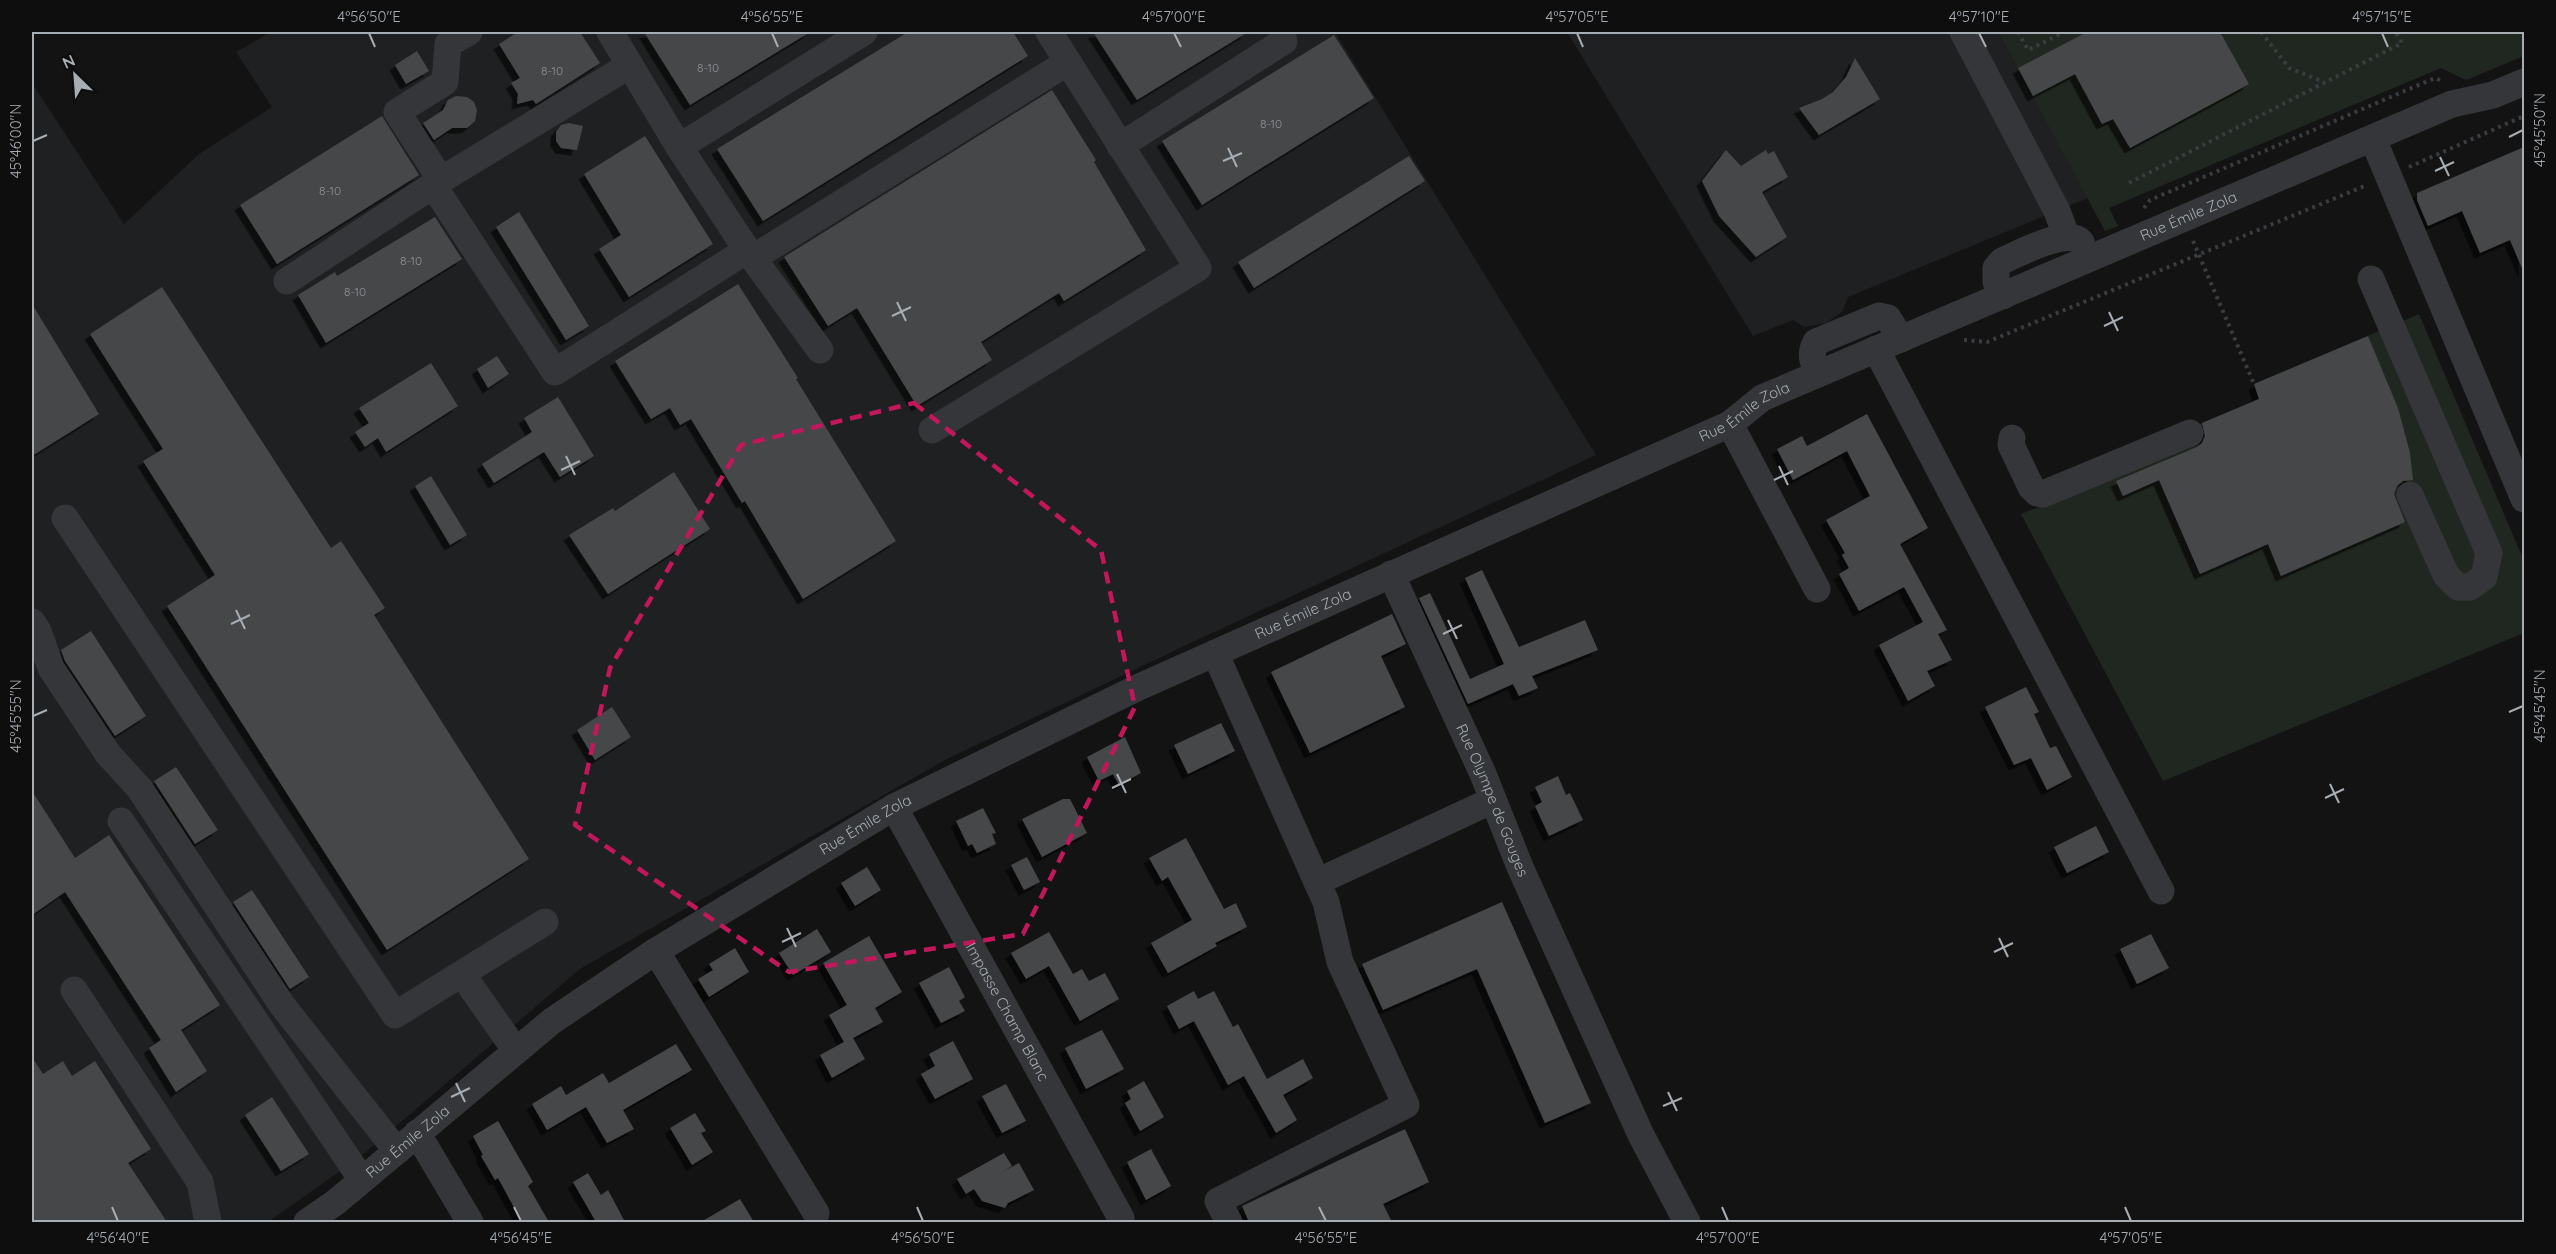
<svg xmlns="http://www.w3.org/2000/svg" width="2556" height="1254" viewBox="0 0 2556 1254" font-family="Quicksand,sans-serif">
<defs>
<filter id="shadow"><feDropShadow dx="-5.5" dy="5.5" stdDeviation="0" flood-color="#0009"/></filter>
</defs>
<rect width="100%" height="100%" fill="#131314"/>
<!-- built -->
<g fill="#1f2021">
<polygon points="271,32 1335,32 1596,455 1184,646 945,760 580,969 360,1157 268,1222 32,1222 32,83 124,224 199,154 272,107 236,52"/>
<polygon points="1567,32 1998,32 2088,198 1848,297 1842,312 1826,323 1804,327 1793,320 1753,336"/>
</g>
<!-- green -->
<g fill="#202720">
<polygon points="1998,32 2524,32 2524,56 2466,80 2441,68 2109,208 2118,226 2105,231"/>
<polygon points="2419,314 2524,561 2524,633 2163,781 2021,514 2115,478 2201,441 2195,426 2259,399 2254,384"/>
</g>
<!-- building -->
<g fill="#454749" filter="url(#shadow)">
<polygon points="518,32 580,32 600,63 536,104 533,100 517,104 518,94 511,83 520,78 499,44"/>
<polygon points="644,32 810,32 690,105"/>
<polygon points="908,32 1013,32 1028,56 763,221 717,149"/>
<polygon points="1093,32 1248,32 1137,100"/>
<polygon points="2087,32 2220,32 2249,84 2130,148 2113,119 2102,124 2075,74 2033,96 2018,68"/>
<polygon points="1334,35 1374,98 1202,205 1162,141"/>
<polygon points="417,51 429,71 406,84 395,65"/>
<polygon points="1855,58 1880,99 1819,135 1799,108 1822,99 1833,92 1846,77"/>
<polygon points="1052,90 1096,160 1094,162 1146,250 1064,301 1059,293 981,342 992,360 917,406 857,308 828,326 784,257"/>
<polygon points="456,96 467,97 474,102 477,110 475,121 467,128 452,128 434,140 423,123 443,110 448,100"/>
<polygon points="382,116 419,175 277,264 240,205"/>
<polygon points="569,123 583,126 577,150 561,148 556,141 556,132 561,125"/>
<polygon points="645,136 713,244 629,297 599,249 621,235 584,174"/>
<polygon points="2524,147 2524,273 2510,240 2480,253 2462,211 2428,226 2417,200 2417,193"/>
<polygon points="1726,150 1741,166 1766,150 1768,154 1774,151 1788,177 1762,192 1787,237 1756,257 1719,216 1702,181"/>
<polygon points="1409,156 1425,181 1254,288 1238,262"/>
<polygon points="519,212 589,326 566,340 496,227"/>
<polygon points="435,217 462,259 326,343 298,295 335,272 337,276"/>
<polygon points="738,284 798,378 796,379 896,541 803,599 745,501 742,503 691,419 680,425 670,408 651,419 615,361"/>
<polygon points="162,287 331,548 341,541 385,608 374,615 529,859 387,950 167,606 215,575 143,461 163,449 90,334"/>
<polygon points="32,304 99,414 32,456"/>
<polygon points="2368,336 2398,408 2410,453 2413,480 2403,481 2397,486 2394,494 2405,522 2281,576 2268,544 2200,574 2159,480 2123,496 2116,481 2197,447 2202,443 2205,436 2202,423 2259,399 2254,384"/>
<polygon points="497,356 509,374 488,388 477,369"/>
<polygon points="431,363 458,406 386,452 378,438 365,447 355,432 369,423 359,408"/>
<polygon points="558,397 594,456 560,477 544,452 494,483 482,464 532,432 524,418"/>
<polygon points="1867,414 1928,528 1900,544 1947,630 1938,634 1952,660 1927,671 1935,686 1908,701 1879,645 1923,622 1904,587 1859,611 1839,574 1849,568 1842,555 1845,553 1826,520 1870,496 1847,451 1793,480 1777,449 1802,436 1807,446"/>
<polygon points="674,472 710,529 608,594 569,535 613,508 615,511"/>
<polygon points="431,476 467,535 450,545 415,486"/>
<polygon points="1482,570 1519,647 1585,620 1598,650 1532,676 1538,688 1519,696 1513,684 1468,704 1419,598 1430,593 1470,679 1504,664 1465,578"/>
<polygon points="1392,614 1406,644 1381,656 1405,707 1310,753 1271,672"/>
<polygon points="91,631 146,716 115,736 65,661 61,650"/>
<polygon points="2026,687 2039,712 2034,714 2050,748 2056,746 2072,777 2047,790 2031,758 2014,765 1985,707"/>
<polygon points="612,707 631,737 595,760 577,730"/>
<polygon points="1221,723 1235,751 1188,774 1174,745"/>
<polygon points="1125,737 1141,773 1119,785 1113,774 1099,781 1087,757"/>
<polygon points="176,767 218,830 195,844 154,781"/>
<polygon points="1558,776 1566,795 1570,793 1583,820 1549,836 1535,806 1542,802 1535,787"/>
<polygon points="32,791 75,858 109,835 220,1005 181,1030 207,1071 176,1092 149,1048 161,1040 65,892 32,915"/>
<polygon points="1063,799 1070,799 1087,833 1042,857 1022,819"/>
<polygon points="983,808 996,833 992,834 996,844 977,853 972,844 968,846 956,821"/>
<polygon points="2096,826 2109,852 2067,873 2054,847"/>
<polygon points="1186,838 1224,909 1236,903 1247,927 1215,943 1217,946 1168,973 1151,943 1192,920 1168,877 1162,881 1149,858"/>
<polygon points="1027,857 1040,882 1024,890 1011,865"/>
<polygon points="867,867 881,890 855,906 841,883"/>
<polygon points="252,890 309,977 290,989 233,902"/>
<polygon points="1502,902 1591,1103 1545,1123 1477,969 1383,1010 1362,964"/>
<polygon points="817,929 831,952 793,975 779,953"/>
<polygon points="1049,932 1073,974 1082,969 1089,981 1105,973 1119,999 1080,1021 1049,966 1026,979 1011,953"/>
<polygon points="2151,934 2169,968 2137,984 2120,949"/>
<polygon points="869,936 902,992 875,1008 883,1022 853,1038 865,1059 832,1078 820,1055 844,1042 829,1015 847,1005 823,963"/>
<polygon points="735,948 749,972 709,997 698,979 713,970 709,964"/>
<polygon points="949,967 965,997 959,1001 965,1011 941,1023 919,983"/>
<polygon points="1194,991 1198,999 1214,991 1233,1027 1238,1024 1267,1079 1303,1059 1313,1078 1283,1095 1297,1120 1276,1133 1244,1076 1228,1085 1194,1021 1179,1029 1167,1006"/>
<polygon points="1102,1030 1124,1069 1086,1089 1065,1048"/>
<polygon points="953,1041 973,1079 935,1099 921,1074 935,1066 929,1054"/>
<polygon points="676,1044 692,1070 623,1110 634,1129 607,1143 586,1107 547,1130 532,1104 561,1086 566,1095 603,1073 609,1083"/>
<polygon points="32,1057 43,1074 63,1061 72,1076 95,1061 151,1149 128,1163 167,1222 32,1222"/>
<polygon points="1144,1081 1164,1117 1140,1131 1125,1103 1131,1099 1127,1091"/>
<polygon points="1006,1084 1026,1121 1002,1133 982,1096"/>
<polygon points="272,1097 309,1154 281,1171 245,1115"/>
<polygon points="695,1113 706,1131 701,1133 713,1152 692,1165 670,1128"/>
<polygon points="498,1121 533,1182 528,1186 549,1222 522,1222 498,1178 495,1180 481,1156 483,1155 473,1136"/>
<polygon points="1405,1129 1429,1182 1383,1204 1392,1222 1249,1222 1242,1206"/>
<polygon points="1151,1149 1171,1186 1146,1200 1127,1162"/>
<polygon points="1004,1153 1012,1166 1002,1172 1019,1163 1034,1190 1008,1203 1005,1208 982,1201 974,1189 966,1194 957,1179"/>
<polygon points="588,1173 601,1195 608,1190 625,1222 596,1222 573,1182"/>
<polygon points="740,1199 754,1222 701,1222"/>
</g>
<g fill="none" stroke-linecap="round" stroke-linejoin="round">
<!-- path -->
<g stroke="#3a3d40" stroke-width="4" stroke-dasharray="3 4.5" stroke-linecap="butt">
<polyline points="2018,32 2028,50 2065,32"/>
<polyline points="2261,32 2289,68 2324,82"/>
<polyline points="2409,167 2524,116"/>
<polyline points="2129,183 2402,43 2396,32"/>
<polyline points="2144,208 2150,200 2171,191 2435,78 2442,81"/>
<polyline points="2193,241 2254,384"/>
<polyline points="1964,340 1987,342 2367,185"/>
</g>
<!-- minor -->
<g stroke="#343639" stroke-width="27">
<polyline points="469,32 448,44 445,82 397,112 441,180 630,65"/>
<polyline points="610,32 679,147 864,32"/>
<polyline points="1963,32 2057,211 2066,235"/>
<polyline points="2373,139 2524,499"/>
<polyline points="1120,146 1284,41"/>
<polyline points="433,185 555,372 747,250 679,147"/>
<polyline points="747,250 820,350"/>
<polyline points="753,258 1068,62"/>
<polyline points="2371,279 2489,553 2484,577 2470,587 2458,587 2446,575 2410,495"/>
<polyline points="287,281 441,180"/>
<path d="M2003,296l-7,-14v-14l6,-7c16,-7 66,-34 79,-19"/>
<polyline points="1876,349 2161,891"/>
<path d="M1818,374c-5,-12 -9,-20 -2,-32l63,-26 9,2 13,21"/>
<polyline points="1730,424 1817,589"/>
<polyline points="932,430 1198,268 1049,32"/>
<polyline points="2012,438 2011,445 2031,487 2037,493 2043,494 2190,433"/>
<polyline points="65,518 395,1015 545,922"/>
<path id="s1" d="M1391,574l92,200 37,93 121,268 46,87"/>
<polyline points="32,622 38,631 51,668 108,754 140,789 282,1005 397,1151"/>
<polyline points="1215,653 1317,882 1493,800"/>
<path id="s2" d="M894,807l227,411"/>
<polyline points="121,821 362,1180"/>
<polyline points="656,951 816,1213"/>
<polyline points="462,974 516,1051"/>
<polyline points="74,990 200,1182 208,1222"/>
<polyline points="417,1133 470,1222"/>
<path id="s3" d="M307,1222l29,-20 216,-181 104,-70 238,-144 245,-120 591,-263 32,-26 690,-294 41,-9 31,-13"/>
<polyline points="1229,1222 1218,1201 1406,1105 1340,962 1326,902 1317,882"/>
</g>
</g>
<!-- marked area -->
<path fill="none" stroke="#c2185b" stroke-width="4.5" stroke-dasharray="12 8" stroke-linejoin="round" d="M914,403l187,147 34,157 -112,227 -234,38 -214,-147 35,-157 131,-223z"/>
<!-- ticks -->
<path fill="none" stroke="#a6adb3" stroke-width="2" d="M369,33l6,14M772,33l6,14M1174,33l7,14M1577,33l6,14M1979,33l7,14M2382,33l6,14M2509,137l14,-7M33,141l14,-6M1228,148l9,19M2440,157l9,19M1223,161l19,-8M2435,171l19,-9M897,302l9,19M2109,312l9,19M892,316l19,-9M2104,326l19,-9M566,456l9,19M1779,466l9,19M561,470l19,-9M1774,480l19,-9M236,610l9,19M1448,620l9,19M231,624l19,-9M1443,634l19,-9M2509,712l14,-6M33,716l14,-6M1117,774l9,19M2330,784l9,19M1112,788l19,-9M2325,798l19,-9M787,928l9,19M1999,938l9,19M782,942l19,-9M1994,952l19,-9M456,1083l9,19M1668,1092l9,19M451,1097l19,-9M1663,1106l19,-8M112,1207l6,14M514,1207l7,14M917,1207l6,14M1319,1207l7,14M1722,1207l6,14M2125,1207l6,14"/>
<g text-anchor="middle" stroke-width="4.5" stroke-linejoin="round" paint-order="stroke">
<!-- number labels -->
<g font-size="12" fill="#8e9498">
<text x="708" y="72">8-10</text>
<text x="552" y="75">8-10</text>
<text x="1271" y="128">8-10</text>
<text x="330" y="195">8-10</text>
<text x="411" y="265">8-10</text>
<text x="355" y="296">8-10</text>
</g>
<!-- street labels -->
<g font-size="15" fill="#a6adb3" stroke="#0e0e0f">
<text dy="5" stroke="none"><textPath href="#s3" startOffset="2145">Rue Émile Zola</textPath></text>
<text dy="5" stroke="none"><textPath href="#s3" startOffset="1659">Rue Émile Zola</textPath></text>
<text dy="5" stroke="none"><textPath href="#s3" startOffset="1173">Rue Émile Zola</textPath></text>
<text dy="5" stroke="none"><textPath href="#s1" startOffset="248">Rue Olympe de Gouges</textPath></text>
<text dy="5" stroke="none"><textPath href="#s3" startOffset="687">Rue Émile Zola</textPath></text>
<text dy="5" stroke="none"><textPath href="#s2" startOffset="234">Impasse Champ Blanc</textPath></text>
<text dy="5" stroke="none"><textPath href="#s3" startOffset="129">Rue Émile Zola</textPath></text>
</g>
</g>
<!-- border -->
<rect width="2556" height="1254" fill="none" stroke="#0e0e0f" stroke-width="66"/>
<!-- north arrow -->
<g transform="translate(75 75) rotate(335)" stroke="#0e0e0f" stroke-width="4.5" paint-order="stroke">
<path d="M0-4.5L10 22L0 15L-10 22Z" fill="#a6adb3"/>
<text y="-9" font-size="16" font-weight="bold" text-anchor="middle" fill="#a6adb3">N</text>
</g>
<rect x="33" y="33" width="2490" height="1188" fill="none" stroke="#a6adb3" stroke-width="2"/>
<g font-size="15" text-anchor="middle" fill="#a6adb3">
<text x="369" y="22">4°56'50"E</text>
<text x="772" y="22">4°56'55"E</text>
<text x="1174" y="22">4°57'00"E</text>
<text x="1577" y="22">4°57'05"E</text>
<text x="1979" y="22">4°57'10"E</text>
<text x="2382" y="22">4°57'15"E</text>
<text transform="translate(2540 130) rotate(-90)" y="5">45°45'50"N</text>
<text transform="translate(16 141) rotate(-90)" y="5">45°46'00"N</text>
<text transform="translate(2540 706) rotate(-90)" y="5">45°45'45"N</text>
<text transform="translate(16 716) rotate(-90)" y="5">45°45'55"N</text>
<text x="118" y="1243">4°56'40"E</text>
<text x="521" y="1243">4°56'45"E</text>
<text x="923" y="1243">4°56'50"E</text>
<text x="1326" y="1243">4°56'55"E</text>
<text x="1728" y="1243">4°57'00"E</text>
<text x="2131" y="1243">4°57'05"E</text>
</g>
</svg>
